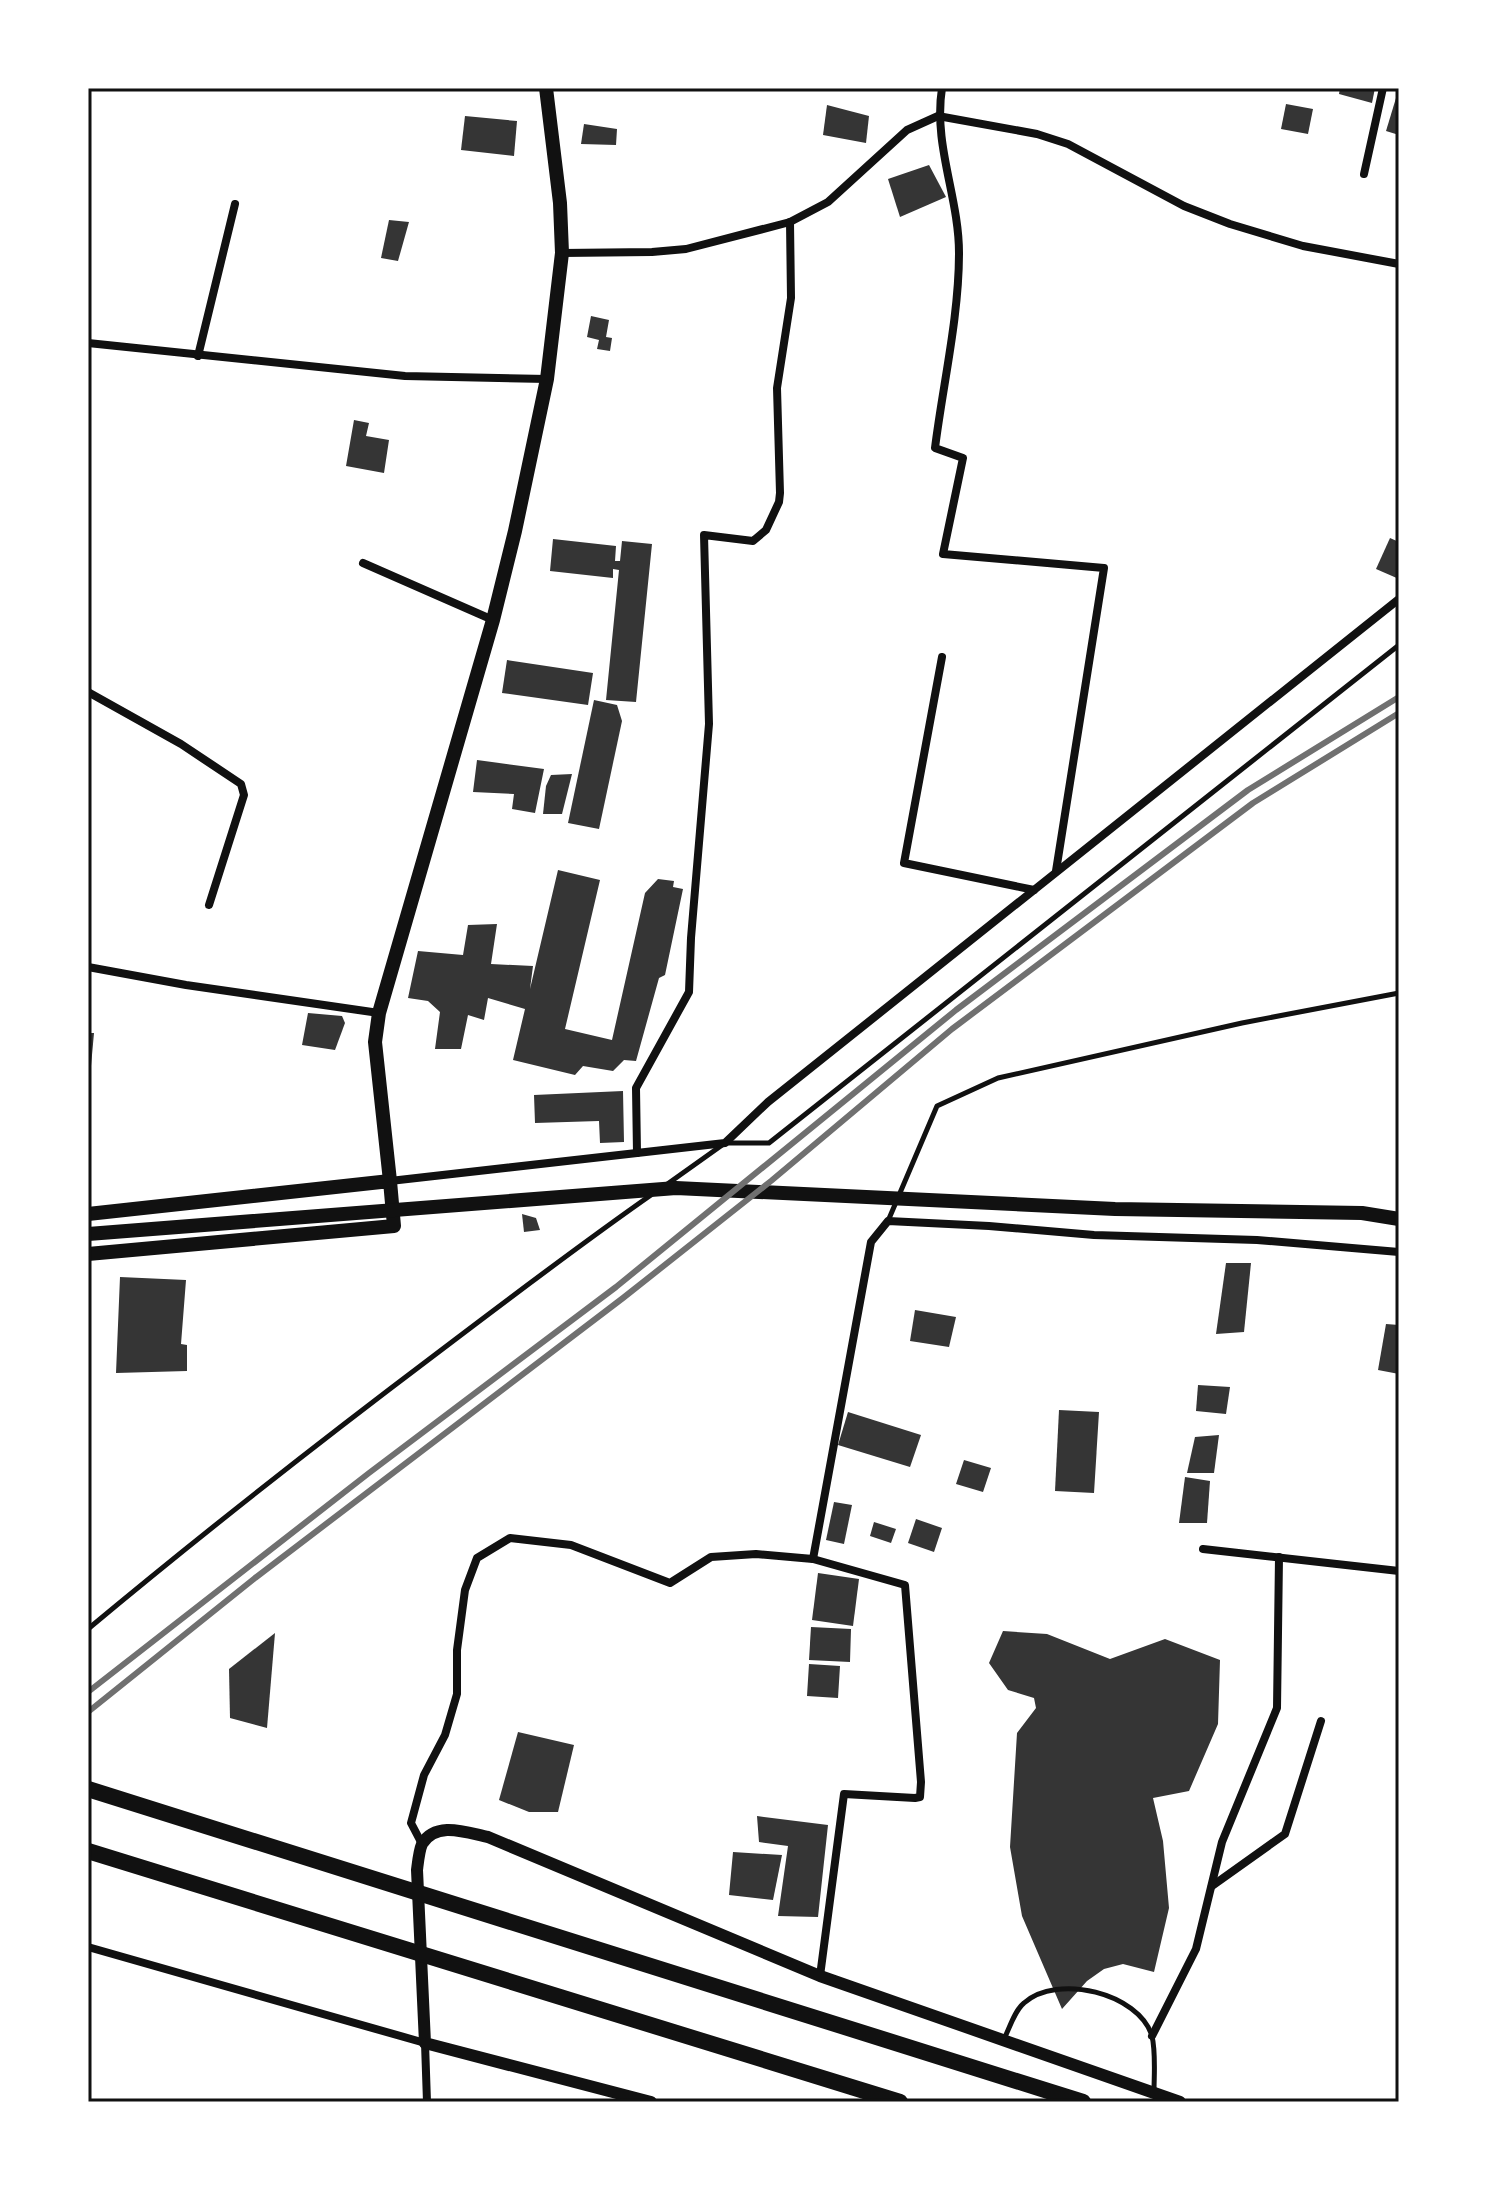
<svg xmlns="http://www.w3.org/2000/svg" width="1487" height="2190" viewBox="0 0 1487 2190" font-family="Overpass,sans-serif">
<rect width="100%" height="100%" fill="#fff"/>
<!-- building -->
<g fill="#353535">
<polygon points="1340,88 1375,88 1372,103 1339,94"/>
<polygon points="1396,98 1399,99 1399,135 1386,131"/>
<polygon points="1286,104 1313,109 1308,134 1281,129"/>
<polygon points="827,105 869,116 866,143 823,135"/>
<polygon points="465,116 517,121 514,156 461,150"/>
<polygon points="584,124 617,129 616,145 581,144"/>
<polygon points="929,165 946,197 900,217 888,179"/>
<polygon points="389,220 409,222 398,261 381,258"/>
<polygon points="591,316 609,320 606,337 612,338 610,351 597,349 599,340 587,337"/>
<polygon points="354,420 369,423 366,436 389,440 384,473 346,466"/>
<polygon points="1390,538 1399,542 1399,579 1376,569"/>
<polygon points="553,539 616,546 615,561 620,561 622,541 652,544 636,702 606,700 619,570 613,569 613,578 550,571"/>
<polygon points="507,660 593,673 588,705 502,693"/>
<polygon points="594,700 617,705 622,721 599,829 568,823"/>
<polygon points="477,760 544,769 535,813 512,809 514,794 473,792"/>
<polygon points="572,774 562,814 543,814 546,786 551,775"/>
<polygon points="558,870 600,880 565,1029 612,1040 645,893 658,879 674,881 673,887 683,889 665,975 659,978 636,1061 624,1060 613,1071 583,1066 575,1075 513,1060 525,1009 488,998 484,1020 468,1015 461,1049 435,1049 440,1012 428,1001 408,998 418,951 463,955 468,925 497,924 491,964 533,966 530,989"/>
<polygon points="308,1013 342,1016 345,1023 335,1050 302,1045"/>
<polygon points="88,1033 94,1033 90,1077 88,1077"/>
<polygon points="623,1091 624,1142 600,1143 599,1121 535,1123 534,1095"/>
<polygon points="522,1214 536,1218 540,1230 524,1232"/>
<polygon points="1226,1263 1251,1263 1244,1332 1216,1334"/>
<polygon points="120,1277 186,1280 181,1344 187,1345 187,1371 116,1373"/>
<polygon points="915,1310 956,1317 949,1347 910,1341"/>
<polygon points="1386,1324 1399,1325 1399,1374 1378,1370"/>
<polygon points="1198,1385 1230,1387 1226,1414 1196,1411"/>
<polygon points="1059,1410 1099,1412 1094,1493 1055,1491"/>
<polygon points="848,1412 921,1435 910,1467 838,1445"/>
<polygon points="1219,1435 1214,1473 1187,1473 1195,1437"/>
<polygon points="964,1460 991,1468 983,1492 956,1484"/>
<polygon points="1185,1477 1210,1481 1207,1523 1179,1523"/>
<polygon points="834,1502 852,1505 844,1544 826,1540"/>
<polygon points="916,1519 942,1528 934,1552 908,1543"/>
<polygon points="874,1522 896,1529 891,1543 870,1536"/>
<polygon points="818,1573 859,1579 853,1626 812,1620"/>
<polygon points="811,1627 851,1629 850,1662 809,1660"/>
<polygon points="1003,1631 1047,1634 1110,1659 1165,1639 1220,1660 1218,1724 1189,1791 1153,1798 1163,1841 1169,1908 1154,1972 1123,1964 1104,1969 1087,1981 1062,2009 1022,1916 1010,1847 1017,1733 1036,1708 1034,1698 1008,1690 989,1663"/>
<polygon points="275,1633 267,1728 230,1718 229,1669"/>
<polygon points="809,1664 840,1666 838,1698 807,1696"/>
<polygon points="518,1732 574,1745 558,1812 529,1812 499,1800"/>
<polygon points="757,1816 828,1825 818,1917 778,1916 788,1846 759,1842"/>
<polygon points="733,1852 782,1855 773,1900 729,1895"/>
</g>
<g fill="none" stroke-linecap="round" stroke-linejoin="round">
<!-- service -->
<g stroke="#111" stroke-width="5">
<polyline points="666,1185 725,1143 769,1143 1399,645"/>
<polyline points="888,1221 937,1106 998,1078 1242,1023 1399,993"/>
<path d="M88,1629c114,-95 230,-186 348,-275 71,-54 142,-108 215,-159"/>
<path d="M1003,2041c6,-11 11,-30 21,-38 33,-30 115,-10 128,33 4,17 2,39 2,56"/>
</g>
<!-- minor -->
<g stroke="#111" stroke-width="8">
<path d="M942,88c-9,57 17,109 17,165 0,64 -16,131 -24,195l28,10 -20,96 161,14 -48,303"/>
<polyline points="1364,174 1383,88"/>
<polyline points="562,253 652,252 686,249 790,222 828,202 907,130 938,116 1037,134 1068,144 1184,206 1230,224 1303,246 1399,264"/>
<polyline points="88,343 405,376 547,379"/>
<polyline points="198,356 235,204"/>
<polyline points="363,563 493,620"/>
<polyline points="942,657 904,863 1034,890"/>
<polyline points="88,692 181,744 241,784 244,795 209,905"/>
<polyline points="88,967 186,985 379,1013"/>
<polyline points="637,1153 636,1088 689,992 691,938 709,724 704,535 753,541 766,530 779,502 780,493 777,388 791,298 790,222"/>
<polyline points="390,1181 725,1143 768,1102 1399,599"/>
<polyline points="1203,1549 1399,1571"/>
<polyline points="813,1559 905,1585 921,1782 920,1797 915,1798 844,1794 820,1976"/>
<polyline points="422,1844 411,1823 424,1775 445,1735 457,1694 457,1650 465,1590 477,1558 510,1538 571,1545 670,1583 711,1557 756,1554 813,1559 871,1242 888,1221 989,1226 1094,1235 1257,1240 1399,1252"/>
<polyline points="1212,1886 1285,1834 1321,1721"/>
<polyline points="88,1947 425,2043 427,2102"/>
<polyline points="1152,2036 1196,1949 1222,1842 1277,1708 1279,1557"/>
</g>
<!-- tertiary -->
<path stroke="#111" stroke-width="12" d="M651,2102l-226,-59 -8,-173c1,-8 2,-19 5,-26 14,-24 46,-11 66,-7l332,139 360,126"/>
<!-- secondary -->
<g stroke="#111" stroke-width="14">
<polyline points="390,1181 375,1042 379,1013 493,620 515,531 547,379 562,253 560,203 546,88"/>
<polyline points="88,1214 390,1181 394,1226 88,1254"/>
<polyline points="88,1234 676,1188 1115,1209 1362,1213 1399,1219"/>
</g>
<!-- trunk -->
<g stroke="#111" stroke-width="16">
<polyline points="88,1789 1083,2102"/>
<polyline points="88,1851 900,2102"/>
</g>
<!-- rail -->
<g stroke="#707070" stroke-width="6">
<polyline points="88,1692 369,1473 616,1287 956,1010 1248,790 1399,697"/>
<polyline points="88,1712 255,1578 623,1298 771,1181 952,1029 1253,803 1399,713"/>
</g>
</g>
<!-- border -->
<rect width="1487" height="2190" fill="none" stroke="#ffffff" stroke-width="180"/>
<rect x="90" y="90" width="1307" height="2010" fill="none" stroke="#111" stroke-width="3"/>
</svg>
